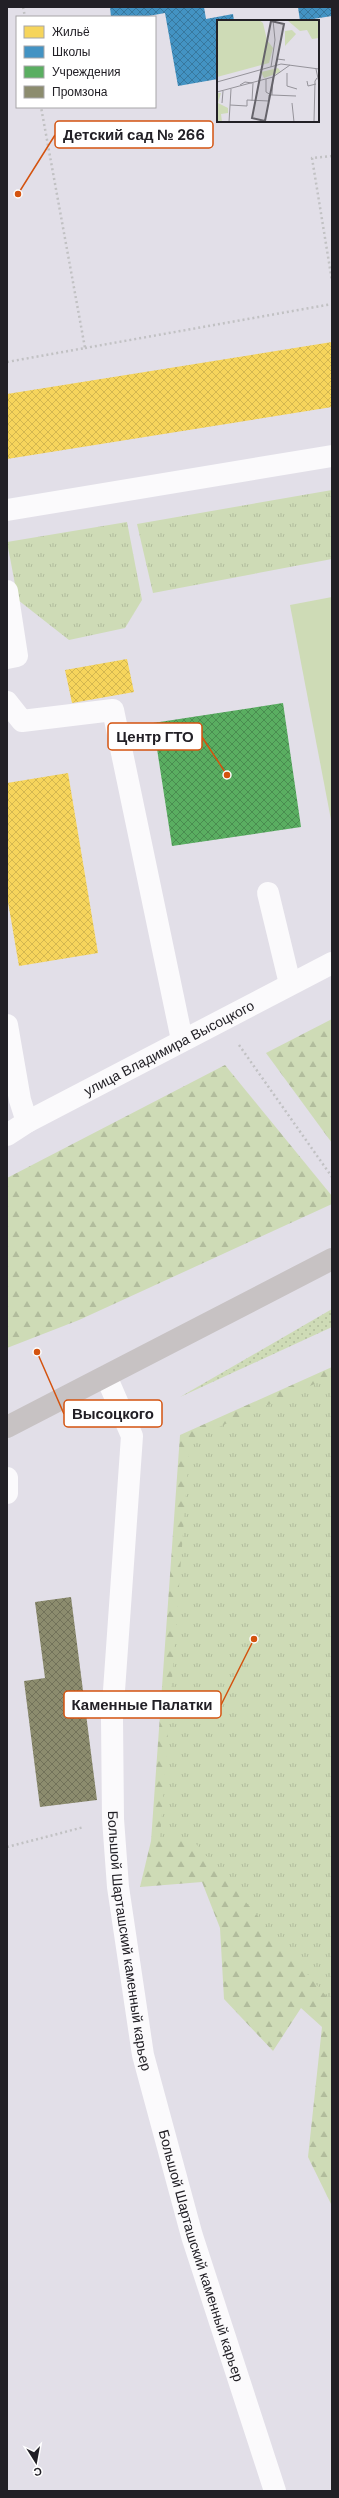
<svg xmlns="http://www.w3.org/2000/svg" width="339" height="2498" viewBox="0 0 339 2498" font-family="'DM Sans',sans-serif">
<defs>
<pattern id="grass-dots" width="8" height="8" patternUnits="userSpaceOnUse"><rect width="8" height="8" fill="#cedbb6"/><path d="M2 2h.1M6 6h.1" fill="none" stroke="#b1bc9c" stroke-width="1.8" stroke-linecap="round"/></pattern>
<pattern id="forest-firs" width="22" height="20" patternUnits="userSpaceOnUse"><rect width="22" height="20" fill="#cedbb6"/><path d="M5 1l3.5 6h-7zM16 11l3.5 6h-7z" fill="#b1bc9c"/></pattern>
<pattern id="park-tufts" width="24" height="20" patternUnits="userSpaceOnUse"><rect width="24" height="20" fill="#cedbb6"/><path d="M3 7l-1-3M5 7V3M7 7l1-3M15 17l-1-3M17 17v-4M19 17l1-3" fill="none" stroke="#b1bc9c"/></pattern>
<pattern id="homes-cross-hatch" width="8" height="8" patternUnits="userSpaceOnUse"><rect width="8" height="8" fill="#f6d55c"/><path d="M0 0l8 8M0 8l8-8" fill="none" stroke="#d3b750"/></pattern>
<pattern id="schools-cross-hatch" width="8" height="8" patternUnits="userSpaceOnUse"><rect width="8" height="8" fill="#4393c3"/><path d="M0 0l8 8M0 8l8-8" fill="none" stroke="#38789e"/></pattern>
<pattern id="public-cross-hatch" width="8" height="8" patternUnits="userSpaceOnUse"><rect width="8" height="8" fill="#5aae61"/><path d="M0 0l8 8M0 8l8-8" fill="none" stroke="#4a8d50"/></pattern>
<pattern id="industry-cross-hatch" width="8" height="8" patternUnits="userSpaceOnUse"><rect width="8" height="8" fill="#8c8c6e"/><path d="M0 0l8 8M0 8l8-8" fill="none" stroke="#72725a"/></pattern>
</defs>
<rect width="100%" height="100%" fill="#e2dfe8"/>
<!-- grass -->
<polygon fill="url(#grass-dots)" points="332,1309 332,1327 180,1397"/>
<!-- forest -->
<g fill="url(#forest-firs)">
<polygon points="332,1019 332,1143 266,1053"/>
<polygon points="225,1065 332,1196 332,1204 79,1320 7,1348 7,1178"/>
<polygon points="332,1367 332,2206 308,2157 322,2027 301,2008 273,2051 224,1999 220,1928 202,1882 140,1887 151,1841 180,1435"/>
</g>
<!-- park -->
<g fill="url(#park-tufts)">
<polygon points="332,490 332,559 153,593 137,524"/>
<polygon points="127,522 142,600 125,628 69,640 18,600 7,542"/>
<polygon points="332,1376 332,2003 191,1838 160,1839 190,1440"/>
</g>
<!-- pitch -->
<polygon fill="#cedbb6" points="332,597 332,825 290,605"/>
<!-- homes -->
<g fill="url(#homes-cross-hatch)">
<polygon points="332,342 332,407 7,459 7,394"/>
<polygon points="127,659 134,692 72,703 65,670"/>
<polygon points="68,773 98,953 19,966 7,896 7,783"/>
</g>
<!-- schools -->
<g fill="url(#schools-cross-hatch)">
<polygon points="110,7 204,7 206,19 233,14 234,21 218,21 218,79 178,86 165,13 143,17 111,17"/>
<polygon points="298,7 332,7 332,16 300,21"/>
</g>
<!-- public -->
<polygon fill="url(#public-cross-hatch)" points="283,703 301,827 172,846 153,723"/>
<!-- industry -->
<polygon fill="url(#industry-cross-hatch)" points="71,1597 97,1800 40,1807 24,1681 45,1678 35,1602"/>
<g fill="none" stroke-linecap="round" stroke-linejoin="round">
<!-- path -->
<g stroke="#c1c1c3" stroke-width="2.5" stroke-dasharray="2 3" stroke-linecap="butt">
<polyline points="23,7 25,17"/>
<polyline points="332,156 312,158 332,281"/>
<polyline points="85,348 332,304"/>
<polyline points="7,362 85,348 41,107"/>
<polyline points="239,1045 332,1177"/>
<polyline points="7,1847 84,1827"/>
</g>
<!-- minor -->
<g stroke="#fbfafc" stroke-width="22">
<polyline points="7,510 332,456"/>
<polyline points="7,591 17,656 7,658"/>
<polyline points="7,702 22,721 113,710 182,1040"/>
<polyline points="268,893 290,984"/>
<polyline points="7,1025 20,1100 27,1122"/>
<path id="s1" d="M7,1135l20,-13 305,-159"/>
<path id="s2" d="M106,1376l26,60 -20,283 1,100 5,68 25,168 49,181 83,255"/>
<polyline points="7,1478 7,1493"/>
</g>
<!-- major -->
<polyline stroke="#c7c2c3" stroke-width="22" points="7,1427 332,1259"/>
</g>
<g text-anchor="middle" stroke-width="4" stroke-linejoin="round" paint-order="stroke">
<!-- street labels -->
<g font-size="14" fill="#222026" stroke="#fff">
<text dy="5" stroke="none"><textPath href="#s1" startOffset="184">улица Владимира Высоцкого</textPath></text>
<text dy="5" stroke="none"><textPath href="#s2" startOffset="572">Большой Шарташский каменный карьер</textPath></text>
<text dy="5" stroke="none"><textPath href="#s2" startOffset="896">Большой Шарташский каменный карьер</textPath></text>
</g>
</g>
<!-- overview -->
<g transform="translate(217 20)">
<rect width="102" height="102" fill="#e2dfe8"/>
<path d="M70,0h32v18l-7,1 -5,-9 -7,1zM75,10l4,4 -11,12v-15zM61,48l3,4 -17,6 -3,-6z" fill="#cedbb6"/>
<path d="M0,0h42l4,3 4,17 6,8 -4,15 -52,14zM0,73h4l-3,10 10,5v5l-7,1 1,8h-5z" fill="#cedbb6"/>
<path fill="none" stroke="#95939a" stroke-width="1" d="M59,45l1,-6 8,1M54,47l4,-27 -2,-20M99,49l3,14M70,53v13l10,3M49,59v13l5,3M90,61l1,5 8,-2M0,62l64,-18 38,5M23,65l5,-3 7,1M0,72l56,-15 17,-12M55,75l24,1M35,81l1,-18M5,83l1,-12M75,83l2,19M13,85l17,1v-6l22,1v-6h3l1,-18M12,102l2,-33M97,102l1,-41 2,-3"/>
<path fill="#65636a" fill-opacity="0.15" stroke="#65636a" stroke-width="2" d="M54,1l13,3 -19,97 -13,-3z"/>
<rect width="102" height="102" fill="none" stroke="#222026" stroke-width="2"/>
</g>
<!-- callouts -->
<path fill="none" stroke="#d4530f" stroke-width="1.5" d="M18 194L55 135M227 775L202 737M37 1352L64 1414M254 1639L221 1705"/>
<g fill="#d4530f" stroke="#fff" stroke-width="1.5">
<circle cx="18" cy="194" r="4"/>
<circle cx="227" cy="775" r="4"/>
<circle cx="37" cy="1352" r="4"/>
<circle cx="254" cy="1639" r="4"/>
</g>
<g fill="#fff" stroke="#d4530f" stroke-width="1.5">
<rect x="55" y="121" width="158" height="27" rx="4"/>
<rect x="108" y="723" width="94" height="27" rx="4"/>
<rect x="64" y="1400" width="98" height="27" rx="4"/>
<rect x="64" y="1691" width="157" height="27" rx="4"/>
</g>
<g font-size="15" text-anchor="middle" font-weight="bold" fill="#222026">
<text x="134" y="140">Детский сад № 266</text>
<text x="155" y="742">Центр ГТО</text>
<text x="113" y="1419">Высоцкого</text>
<text x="142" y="1710">Каменные Палатки</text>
</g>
<!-- border -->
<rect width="339" height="2498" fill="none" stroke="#222026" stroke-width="16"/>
<!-- legend -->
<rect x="16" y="16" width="140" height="92" fill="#ffffff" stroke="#a7a6a8"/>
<rect x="24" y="26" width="20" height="12" fill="#f6d55c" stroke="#a7a6a8"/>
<text x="52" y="36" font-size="12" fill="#222026">Жильё</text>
<rect x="24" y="46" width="20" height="12" fill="#4393c3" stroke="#a7a6a8"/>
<text x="52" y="56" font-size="12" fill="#222026">Школы</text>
<rect x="24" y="66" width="20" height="12" fill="#5aae61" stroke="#a7a6a8"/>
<text x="52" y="76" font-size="12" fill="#222026">Учреждения</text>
<rect x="24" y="86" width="20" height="12" fill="#8c8c6e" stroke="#a7a6a8"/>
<text x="52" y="96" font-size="12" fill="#222026">Промзона</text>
<!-- north arrow -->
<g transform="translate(36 2462) rotate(169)" stroke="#ffffff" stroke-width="3" paint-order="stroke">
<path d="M0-3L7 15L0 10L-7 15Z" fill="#222026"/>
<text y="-6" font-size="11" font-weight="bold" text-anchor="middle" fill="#222026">С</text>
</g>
</svg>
